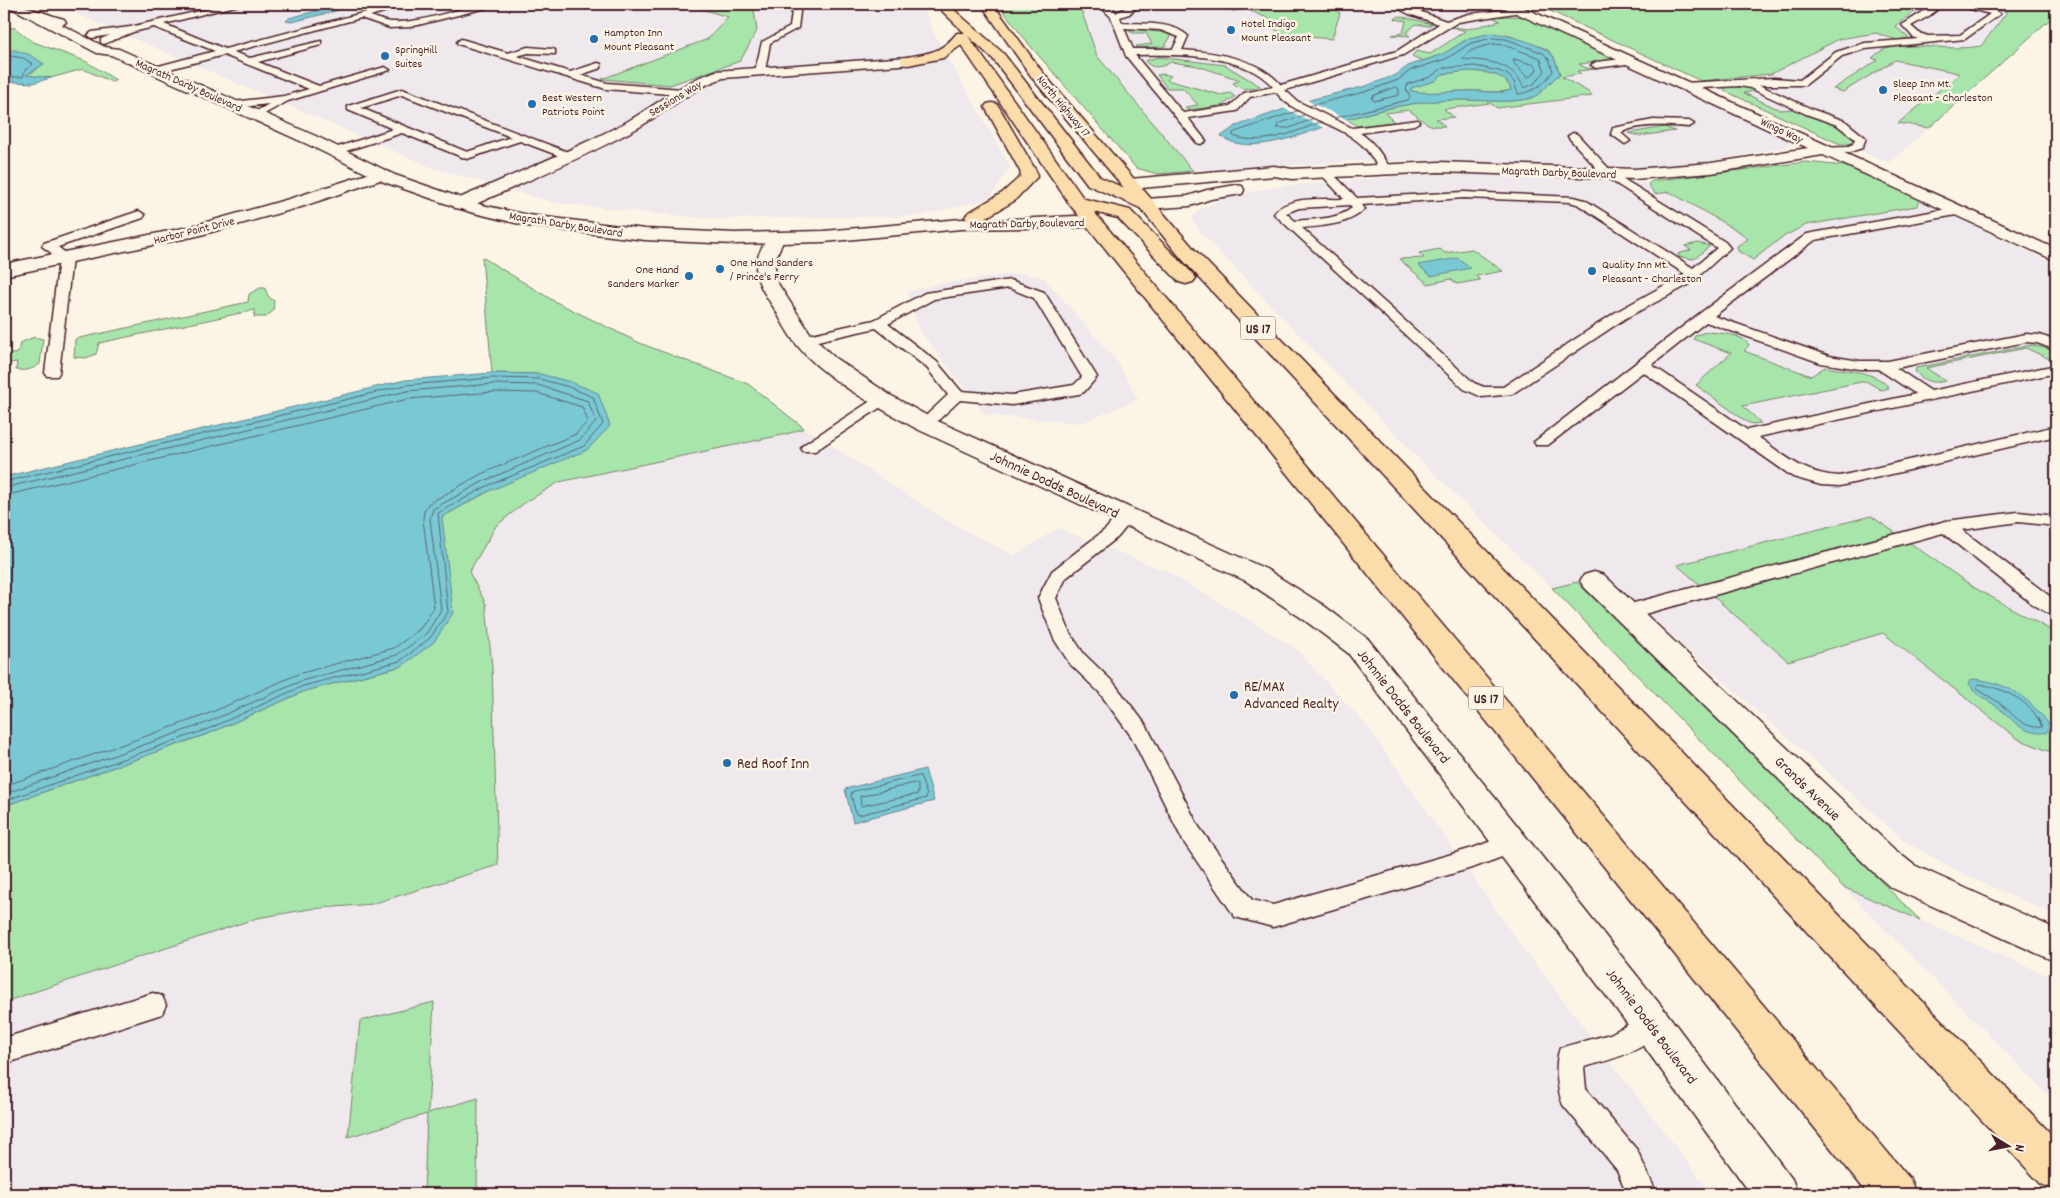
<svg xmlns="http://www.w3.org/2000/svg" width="2060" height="1198" viewBox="0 0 2060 1198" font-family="Dekko,sans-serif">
<rect width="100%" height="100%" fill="#fcf5e5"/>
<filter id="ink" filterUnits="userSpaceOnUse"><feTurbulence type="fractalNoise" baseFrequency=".02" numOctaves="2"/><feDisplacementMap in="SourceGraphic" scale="10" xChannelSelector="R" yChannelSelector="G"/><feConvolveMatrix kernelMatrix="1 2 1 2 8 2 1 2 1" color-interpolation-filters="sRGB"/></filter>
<g filter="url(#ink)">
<!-- built -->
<g fill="#efe8ec">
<polygon points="54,4 922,4 934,33 1010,167 990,198 920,216 712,219 556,203 433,168"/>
<polygon points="1079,4 1501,4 1782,136 1792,144 1788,147 1688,165 1641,168 1576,168 1420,160 1358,161 1193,171 1097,56"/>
<polygon points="1928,4 1968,4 2007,12 1957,76 1898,122 1929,128 1890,162 1840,144 1701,81 1771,74 1839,39 1876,33 1894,27 1917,10"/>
<polygon points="1413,175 1486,175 1598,180 1648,184 1655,194 1670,192 1741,233 1748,239 1737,246 1738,251 1753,260 1781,238 1806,225 1917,206 1921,199 2056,265 2056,915 1967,876 1909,844 1604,576 1552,588 1424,464 1202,234 1192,219 1199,210 1227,197 1274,187"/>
<polygon points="1020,273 1044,278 1117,361 1138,399 1082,423 985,415 920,331 907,292 937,284"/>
<polygon points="804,428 944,519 1015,556 1058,528 1166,571 1294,647 1367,726 1519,943 1702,1181 1709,1194 4,1194 4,1002 257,918 310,909 492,668 486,604 469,572 496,526 523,504 559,482 787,434"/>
<polygon points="1843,887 2056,979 2056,1103"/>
</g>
<!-- green -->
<g fill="#a8e5ab" stroke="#79826b">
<polygon points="685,4 753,4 757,31 740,61 670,85 602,79 708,39 728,17"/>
<polygon points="998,4 1079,4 1097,56 1193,171 1158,174 1136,168 1027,42"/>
<polygon points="1219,4 1265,4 1335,10 1340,13 1332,39 1287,35 1263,24 1274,21 1246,9 1233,11 1219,5"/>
<polygon points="1535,4 1856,4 1853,6 1875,6 1880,4 1928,4 1917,10 1895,26 1909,38 1897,40 1876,33 1839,39 1771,74 1701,81"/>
<path d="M1968,4h88v10l-127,114 -31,-5 59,-47 1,-3 -63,-13 -52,32 -10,-3 45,-29 -6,-2c4,-3 8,-7 13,-9 25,-8 66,3 96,-3l26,-34z"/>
<polygon points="1399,16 1432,24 1428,26 1416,24 1406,33 1410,36 1392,35 1403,33 1406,21 1395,19"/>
<path d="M1507,16l21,1 91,42 -40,5 7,4 11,1 -20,2 4,3 -19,3 28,16 2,3 -95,12 -7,-5 -46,6 10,8 -18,2 9,7c-18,2 -21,-5 -36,-16l-24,3 9,9 -37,4 -10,-7c34,-9 70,-19 106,-19 20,-1 60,4 77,-2 14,-5 19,-17 30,-24l-6,-17 -7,-8 -31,-10 -8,-5 -39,4 -26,16 -20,7 -11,-5 4,-5 14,3 35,-23 -13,-4 16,2 32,-8 -8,-4z"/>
<polygon points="4,27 15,28 31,41 85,61 116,80 112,82 83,69 51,78 24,75 35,71 43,63 4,51"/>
<polygon points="1135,29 1166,33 1171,36 1165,46 1162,47 1138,48 1136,46 1152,44 1146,33 1133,33 1129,31"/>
<path d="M1158,57l67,8 35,21c-8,5 -21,3 -27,-3l7,-3 -42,-14 -27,-4c-8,5 -19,8 -26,-1z"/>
<path d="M1469,71c15,1 38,2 42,19 -14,4 -29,0 -44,1 -19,0 -37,3 -56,1v-4l9,-4 15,-3 7,-7z"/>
<polygon points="1163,74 1171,76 1167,80 1221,95 1230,93 1235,97 1221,106 1187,110 1185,107 1198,105 1183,88 1167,88 1157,75"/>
<polygon points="1738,85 1754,89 1756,91 1744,93 1780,110 1795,109 1843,128 1853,136 1855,141 1850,144 1840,144 1727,92 1724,89 1725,86"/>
<polygon points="1665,127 1675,131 1639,136 1629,133"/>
<polygon points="1806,162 1844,166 1921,199 1917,206 1806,225 1781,238 1753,260 1738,251 1737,246 1748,239 1741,233 1670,192 1655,194 1648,184 1652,181"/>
<polygon points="1698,243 1710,246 1694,259 1679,257 1678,254 1691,250 1685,246"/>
<polygon points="1440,249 1445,253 1472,249 1503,271 1476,276 1480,280 1457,284 1451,279 1428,284 1399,259 1424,258 1419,253"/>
<polygon points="482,257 554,301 642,344 748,384 804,428 787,434 559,482 523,504 496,526 469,572 486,604 492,668 498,865 372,904 310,909 257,918 4,1002 4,806 210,733 305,691 402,666 442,517 489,491 540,374 492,373"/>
<polygon points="260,288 265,288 268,296 274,301 273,311 266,317 254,317 255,310 99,343 96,354 86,358 74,357 75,339 248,302 249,294"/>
<path d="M1706,332c12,1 36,1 43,13l-5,6 67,25 14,-9c19,4 51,3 64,21l-8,2 -15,-9 -123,25 18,17 -8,1 -6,-2 -51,-37 35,-32 -38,-14 3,-4z"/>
<path d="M34,337l9,2 -3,25c-8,6 -15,7 -24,6l1,-8 -13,2v-9l14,-2 2,-10z"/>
<path d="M2032,345l16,4 8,6v3h-9l-21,-10 -100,20 20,13c-13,3 -23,1 -31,-10l1,-3z"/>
<polygon points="1871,516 1975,588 2056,633 2056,754 2018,739 1883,633 1788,661 1677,565"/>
<polygon points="1577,582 1920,920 1843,887 1552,588"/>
<polygon points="434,1002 428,1113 478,1098 477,1194 424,1194 427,1114 348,1137 360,1021"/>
</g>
<!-- water -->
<g fill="#79c9d4" stroke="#668590" fill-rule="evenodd">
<polygon points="343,4 363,4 292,22 286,21 289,18"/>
<path d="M1492,33c13,1 54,12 61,23 3,5 4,12 7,18 -12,8 -17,21 -32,25 -24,5 -52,0 -76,1 -35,1 -71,9 -104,19 -32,9 -98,41 -127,17l15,-10 77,-27 53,-13 30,-11 12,-9 35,-12 26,-16zM1469,71c15,1 38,2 42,19 -14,5 -29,0 -44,1 -19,0 -37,3 -56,0v-3l24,-7 7,-7z"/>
<polygon points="15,50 30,55 44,64 26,75 51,78 33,83 13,82 4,85 4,51"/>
<polygon points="1458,258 1471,268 1431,276 1418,265"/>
<polygon points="492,373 540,374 571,382 598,393 610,426 587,450 489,491 442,517 453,613 434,642 402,666 305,691 210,733 4,806 4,477 405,380"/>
<path d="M1972,679c34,2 59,20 78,47l-4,7c-27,1 -32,-14 -50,-27 -11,-8 -20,-10 -27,-23z"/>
<polygon points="925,769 934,801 853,822 845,789"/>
</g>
<!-- pier -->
<polygon fill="#fcf5e5" points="1306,99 1312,103 1350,121 1325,128 1283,108"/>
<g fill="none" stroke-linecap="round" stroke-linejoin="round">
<!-- shore -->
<g stroke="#5d636f" stroke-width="1">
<path d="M1493,44l11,1 36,13 5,13 -11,13 -10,4c-12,-27 -36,-27 -62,-29 6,-10 20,-12 31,-15z"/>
<polyline points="4,55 23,58 33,64 25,70 23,77 12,77 4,80"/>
<polygon points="1514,59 1535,65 1537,69 1533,75 1527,77 1514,63"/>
<polygon points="1396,87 1399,89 1399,95 1374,101 1372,99 1373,96"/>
<path d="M1309,106l59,-15 30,-11 13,-10 35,-11 25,-16 21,-5 14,1 37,14 6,6 4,12c-9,13 -19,21 -35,23l-4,-12 -6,-7 -9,-4 -24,-5 -32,2 -13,9 -22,7 -2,5 4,8 -2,3 -74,18"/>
<path d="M1297,111l-59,20 -5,2v3c28,10 61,-3 87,-14"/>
<polyline points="1304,115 1278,124 1277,128 1290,128 1312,119"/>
<polyline points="4,482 406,385 493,378 539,379 569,387 593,397 603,424 584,446 487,486 438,513 448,612 430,638 400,661 303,686 208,729 4,801"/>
<polyline points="4,488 407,391 493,384 538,385 588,401 596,422 580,440 484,481 433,509 430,519 441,610 426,634 397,655 301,681 206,723 4,794"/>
<polyline points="4,496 408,399 493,392 537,393 582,407 588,421 576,434 481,474 428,504 424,511 423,519 434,608 420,629 394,648 298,674 203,716 4,786"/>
<path d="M1979,684c25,4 54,18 63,43 -20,2 -29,-14 -43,-24 -6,-5 -13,-8 -20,-13l-2,-3z"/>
<polygon points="920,776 927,795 926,798 859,815 856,814 851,795 852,792"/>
<polygon points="915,783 918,784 918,794 861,806 860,797"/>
</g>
<defs>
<g id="service">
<path d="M230,4h13l-79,20 61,25 172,-45h13l-40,12c7,2 15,6 22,6 38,2 73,-20 110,-18l-92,23 -20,1 -29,-10 -128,34 17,6 71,-17v4l-63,17 61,24 66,-19 5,3 -102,31 -31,17 -5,-3 1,-2 16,-9 -36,4 -5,-3 5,-3 51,-6 25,-7 -85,-34 -70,18 -3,-1v-4l64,-17 -61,-24 -21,5 -29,12 -3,-1v-4l9,-4 -18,3 -4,-3 4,-3 38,-5z"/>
<polygon points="793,4 801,4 798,28 770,43 765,71 763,73 757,73 755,71 762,42 790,27"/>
<path d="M1103,4h8l5,9 16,-9h9l-12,10 -9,3 2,6c21,1 50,-2 66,13l-6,14c32,2 77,8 99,35l116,-34 42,-27 -30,-10 -19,-10h10l46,17 23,-7 52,-6 4,2 -4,2 -63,10 -55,33 -118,35 12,11 55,27 66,-8 1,2 -5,3 -54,8c14,9 21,21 30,35l-6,3 -4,-1c-6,-8 -10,-18 -18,-25 -24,-23 -66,-27 -86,-53l-26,5 -13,14 -49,7 18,23 -5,3 -4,-1 -71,-87 -15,-39 -6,-6zM1124,28l36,2 19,7 -6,12h-40zM1135,55c40,-1 110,-2 138,32l-29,6 -14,13 -47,7z"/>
<path d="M1935,4h9l-15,12 -18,10 8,7 9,3 32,-1 30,-21 -31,-8 -1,-2c14,0 32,0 42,10l-35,25 -100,10 -23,7 -37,29h-46l55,25 31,11 21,17 -4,10 -15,5 -26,-1 -1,-2 1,-2 25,-1 7,-3 2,-5 -18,-14 -31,-11 -56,-26 -10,-2 -56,3 -5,-3 5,-3 90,-5 26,2 36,-28 29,-9 53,-4 -5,-2 -11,-12z"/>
<polygon points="461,39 508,53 528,47 552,49 555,50 555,54 528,53 517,56 570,72 598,63 601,64 601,68 580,75 607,83 682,89 687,92 682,95 606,89 458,44 457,42"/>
<polygon points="1631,58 1636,61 1634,63 1596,68 1591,65 1596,62"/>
<path d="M402,89l171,65 1,2 -5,3 -4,-1 -45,-17 -53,18 -65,-26 -62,20h-8l-1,-2 1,-2 61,-20 -45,-19v-4zM402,95l109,42 -44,15 -106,-44z"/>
<path d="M1653,120l36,1 5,3 -5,3c-18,-1 -53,-4 -68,6l9,8 -5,3 -14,-10 2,-6z"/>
<path d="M1573,133l4,1 35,38 113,70 5,6 -40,36 -64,34 -114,76 -30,3 -18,-8 -190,-175c13,-19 50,-14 70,-15l-26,-28 6,-3 4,1 29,29 107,-6 110,5 11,3 108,68 24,-20 -113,-72 -35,-38 -1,-2zM1464,198l106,4 7,2 108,70 -69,38 -113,75h-19l-10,-4 -172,-155c19,-2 49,-3 62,-19l-3,-4zM1350,205l2,3c-15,12 -39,11 -57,13l-9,-8 13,-5z"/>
<path d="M1958,207l6,4 -2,3 -147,26 -101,76 115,40 31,5h28l138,-27 14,1 16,6v9l-19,-7 -11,-1 -130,26 35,23 125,-26v8l-298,64c29,20 45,37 82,39l216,-50v10l-216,50 -19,-1 -28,-8 -150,-105 -95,73h-12l-2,-3 165,-128 108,-80zM1706,322l115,41 39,6h18l38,25 -169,36 -95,-65z"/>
<polygon points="139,211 145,215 143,218 58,247 72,258 59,373 57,376 47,376 45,373 59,259 42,246 44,243"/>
<path d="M1010,280l34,12 2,3 51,82 -13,15 -5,2 -67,11 -52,-5 -29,27h-12l-2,-3 31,-29 -21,-27 -51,-40 -72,16 -5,-1 -2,-3 2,-3 75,-17 51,-27zM1009,288l25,10 48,79 -8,8 -62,10 -51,-4 -24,-29 -49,-38 46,-25z"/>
<polygon points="882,395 887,397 890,400 887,403 815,451 803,451 801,448 803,445 877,397"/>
<polygon points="1126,511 1132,512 1135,516 1118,537 1066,578 1056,598 1070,633 1084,654 1113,682 1146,725 1199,827 1252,900 1273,905 1473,848 1510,834 1518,837 1522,844 1518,851 1475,867 1273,927 1235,917 1183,841 1131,736 1099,692 1070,664 1054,639 1038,598 1052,571 1106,529 1120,512"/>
<polygon points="2018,512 2056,516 2056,526 2018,522 1962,530 2056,601 2056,615 2049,614 2031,603 1943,533 1626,619 1619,617 1617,612 1619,607 1626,605 1946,521"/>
<polygon points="153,993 162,996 166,1005 162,1014 4,1064 4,1038"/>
<path d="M1652,1012l9,4 4,9c-10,23 -57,36 -81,42l2,22 51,61 20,44h-30l-10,-24 -54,-65c-6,-16 -9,-41 -3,-57l50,-14z"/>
</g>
<g id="minor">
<path d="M908,57l5,1 2,3 -2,3 -190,14c-33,11 -59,36 -89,52 -54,29 -111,53 -167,78l-6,1 -6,-1 -3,-4 3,-4c56,-24 113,-48 168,-76 33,-18 57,-41 93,-53z"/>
<polygon points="380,170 386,172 388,175 386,178 301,207 197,236 4,276 4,264 189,227 289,199"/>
<polygon points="1594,572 1604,575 1895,850 1914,865 2056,929 2056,962 1890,887 1871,870 1584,587 1580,581 1584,575"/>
</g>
<g id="tertiary">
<polygon points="1501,4 1516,4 2056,249 2056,261 1823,155 1711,173 1634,179 1439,172 1292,179 1274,176 1130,189 1124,188 1122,184 1124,180 1130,179 1274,166 1292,169 1439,162 1634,169 1711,163 1808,148 1503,7"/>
<polygon points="1236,185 1242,186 1244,190 1242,194 1211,199 1190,206 1146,209 1140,208 1137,204 1140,200 1146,199 1188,196 1207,190"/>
<path d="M775,235l6,1 3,4 -10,20 3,22 35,54 23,22 55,37 43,24 333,150 57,36 45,34 298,373 126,167 6,15h-47l-113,-156 -290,-385 -45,-34 -57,-38 -329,-152c-40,-23 -92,-49 -121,-85 -8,-10 -14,-22 -20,-33 -19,-29 -30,-42 -7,-75z"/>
</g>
<path id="secondary" d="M4,4c21,-1 40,10 60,15l2,3 -4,3 43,22 14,2 201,89 75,37 87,30 46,10 117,14 90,4 89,-2 137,-12 33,1 82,-4 22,2 3,4 -3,4 -6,1 -131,2 -137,13 -89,2 -90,-4 -117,-14 -58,-14 -86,-30 -75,-37 -198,-90 -14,-2z"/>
<g id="trunk">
<polygon points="1077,197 1130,210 1193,274 1196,278 1193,282 1186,284 1179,282 1118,218 1094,212 1910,1179 1916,1194 1868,1194 1071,206 1068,202 1071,198"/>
<polygon points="1146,199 1152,200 1195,250 2056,1139 2056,1190 2041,1184 1181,258 1137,204 1140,200"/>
</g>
<g id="motorway">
<path d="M981,4h12l50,69 109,127 3,4 -3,4 -6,1 -6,-1 -52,-23 -95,-126 -25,-23 118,166 -3,4 -6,1 -6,-1 -110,-161 -18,13 -35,7 -5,-1 -2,-3 2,-3c26,-6 36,-3 54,-25h8l-23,-22 2,-3h8l51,45 97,124 24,11 -91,-109z"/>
<polygon points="992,103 997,104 999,107 1036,171 1037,177 1014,201 980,221 974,222 968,221 965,217 968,213 1002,193 1021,176 1020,171 985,107 987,104"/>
</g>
</defs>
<!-- service casing -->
<use href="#service" stroke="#4a1f2b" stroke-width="3"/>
<!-- minor casing -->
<use href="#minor" stroke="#4a1f2b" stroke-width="3"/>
<!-- tertiary casing -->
<use href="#tertiary" stroke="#4a1f2b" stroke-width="3"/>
<!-- secondary casing -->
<use href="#secondary" stroke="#4a1f2b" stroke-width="3"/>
<!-- trunk casing -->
<use href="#trunk" stroke="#4a1f2b" stroke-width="3"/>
<!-- motorway casing -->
<use href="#motorway" stroke="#4a1f2b" stroke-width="3"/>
<!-- service -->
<use href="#service" fill="#fcf5e5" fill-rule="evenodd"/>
<!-- minor -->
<use href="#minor" fill="#fcf5e5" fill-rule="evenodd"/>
<!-- tertiary -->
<use href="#tertiary" fill="#fcf5e5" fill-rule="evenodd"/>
<!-- secondary -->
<use href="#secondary" fill="#fcf5e5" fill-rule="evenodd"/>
<!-- trunk -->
<use href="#trunk" fill="#fbdcab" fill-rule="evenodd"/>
<!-- motorway -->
<use href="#motorway" fill="#fbdcab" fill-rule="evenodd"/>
</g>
</g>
<!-- markers -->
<g fill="#1f6fb2" stroke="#fcf5e5" stroke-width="2">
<circle cx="1231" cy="30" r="5"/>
<circle cx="594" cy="39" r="5"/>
<circle cx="385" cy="56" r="5"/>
<circle cx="1883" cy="90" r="5"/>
<circle cx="532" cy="104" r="5"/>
<circle cx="720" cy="269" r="5"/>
<circle cx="1592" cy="271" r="5"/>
<circle cx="689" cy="276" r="5"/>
<circle cx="1234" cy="695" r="5"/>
<circle cx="727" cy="763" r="5"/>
</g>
<g text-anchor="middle" stroke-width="5" stroke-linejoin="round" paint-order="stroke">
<!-- far-poi labels -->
<g font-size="12" fill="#4a1f2b" stroke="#fcf5e5" text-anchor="start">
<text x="1241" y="27">Hotel Indigo<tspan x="1241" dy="14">Mount Pleasant</tspan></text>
<text x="604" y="36">Hampton Inn<tspan x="604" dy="14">Mount Pleasant</tspan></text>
<text x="395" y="53">SpringHill<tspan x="395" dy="14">Suites</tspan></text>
<text x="1893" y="87">Sleep Inn Mt.<tspan x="1893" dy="14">Pleasant - Charleston</tspan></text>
<text x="542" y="101">Best Western<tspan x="542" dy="14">Patriots Point</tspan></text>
<text x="730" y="266">One Hand Sanders<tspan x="730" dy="14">/ Prince's Ferry</tspan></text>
<text x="1602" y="268">Quality Inn Mt.<tspan x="1602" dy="14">Pleasant - Charleston</tspan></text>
<text x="679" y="273" text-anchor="end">One Hand<tspan x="679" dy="14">Sanders Marker</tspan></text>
</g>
<!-- far-street labels -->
<g font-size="12" fill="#4a1f2b" stroke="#fcf5e5">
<text transform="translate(189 85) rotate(24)" y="4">Magrath Darby Boulevard</text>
<text transform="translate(675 98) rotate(-31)" y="4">Sessions Way</text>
<text transform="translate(1064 106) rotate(50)" y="4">North Highway 17</text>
<text transform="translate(1782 130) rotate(25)" y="4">Wingo Way</text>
<text transform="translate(1559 172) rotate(2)" y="4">Magrath Darby Boulevard</text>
<text transform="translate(1027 223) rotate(-1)" y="4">Magrath Darby Boulevard</text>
<text transform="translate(566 224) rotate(9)" y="4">Magrath Darby Boulevard</text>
<text transform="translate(194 230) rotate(-14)" y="4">Harbor Point Drive</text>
</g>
<!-- shield labels -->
<g fill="#fcf5e5" stroke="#7f5f63" stroke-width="1">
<rect x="1240.5" y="316.5" width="35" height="23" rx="4"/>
<rect x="1468.5" y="686.5" width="35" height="23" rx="4"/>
</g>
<g font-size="14" font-weight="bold" fill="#4a1f2b">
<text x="1258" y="333">US 17</text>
<text x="1486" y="703">US 17</text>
</g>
<!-- street labels -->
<g font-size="15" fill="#4a1f2b" stroke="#fcf5e5">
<text transform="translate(1055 484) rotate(25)" y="5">Johnnie Dodds Boulevard</text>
<text transform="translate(1404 706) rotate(52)" y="5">Johnnie Dodds Boulevard</text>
<text transform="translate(1808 788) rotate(44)" y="5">Grands Avenue</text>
<text transform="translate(1652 1026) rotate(53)" y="5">Johnnie Dodds Boulevard</text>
</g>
<!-- poi labels -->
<g font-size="15" fill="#4a1f2b" stroke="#fcf5e5" text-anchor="start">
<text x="1244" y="691">RE/MAX<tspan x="1244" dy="17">Advanced Realty</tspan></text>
<text x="737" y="768">Red Roof Inn</text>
</g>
</g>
<!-- margin -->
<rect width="2060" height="1198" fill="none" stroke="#fcf5e5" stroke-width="20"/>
<rect x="10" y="10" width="2040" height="1178" fill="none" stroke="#4a1f2b" stroke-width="2" filter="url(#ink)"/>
<!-- north arrow -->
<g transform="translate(2008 1146) rotate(100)" stroke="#fcf5e5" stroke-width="4" paint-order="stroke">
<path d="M0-4L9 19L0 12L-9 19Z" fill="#4a1f2b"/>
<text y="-8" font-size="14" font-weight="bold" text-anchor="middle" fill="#4a1f2b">N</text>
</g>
</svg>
